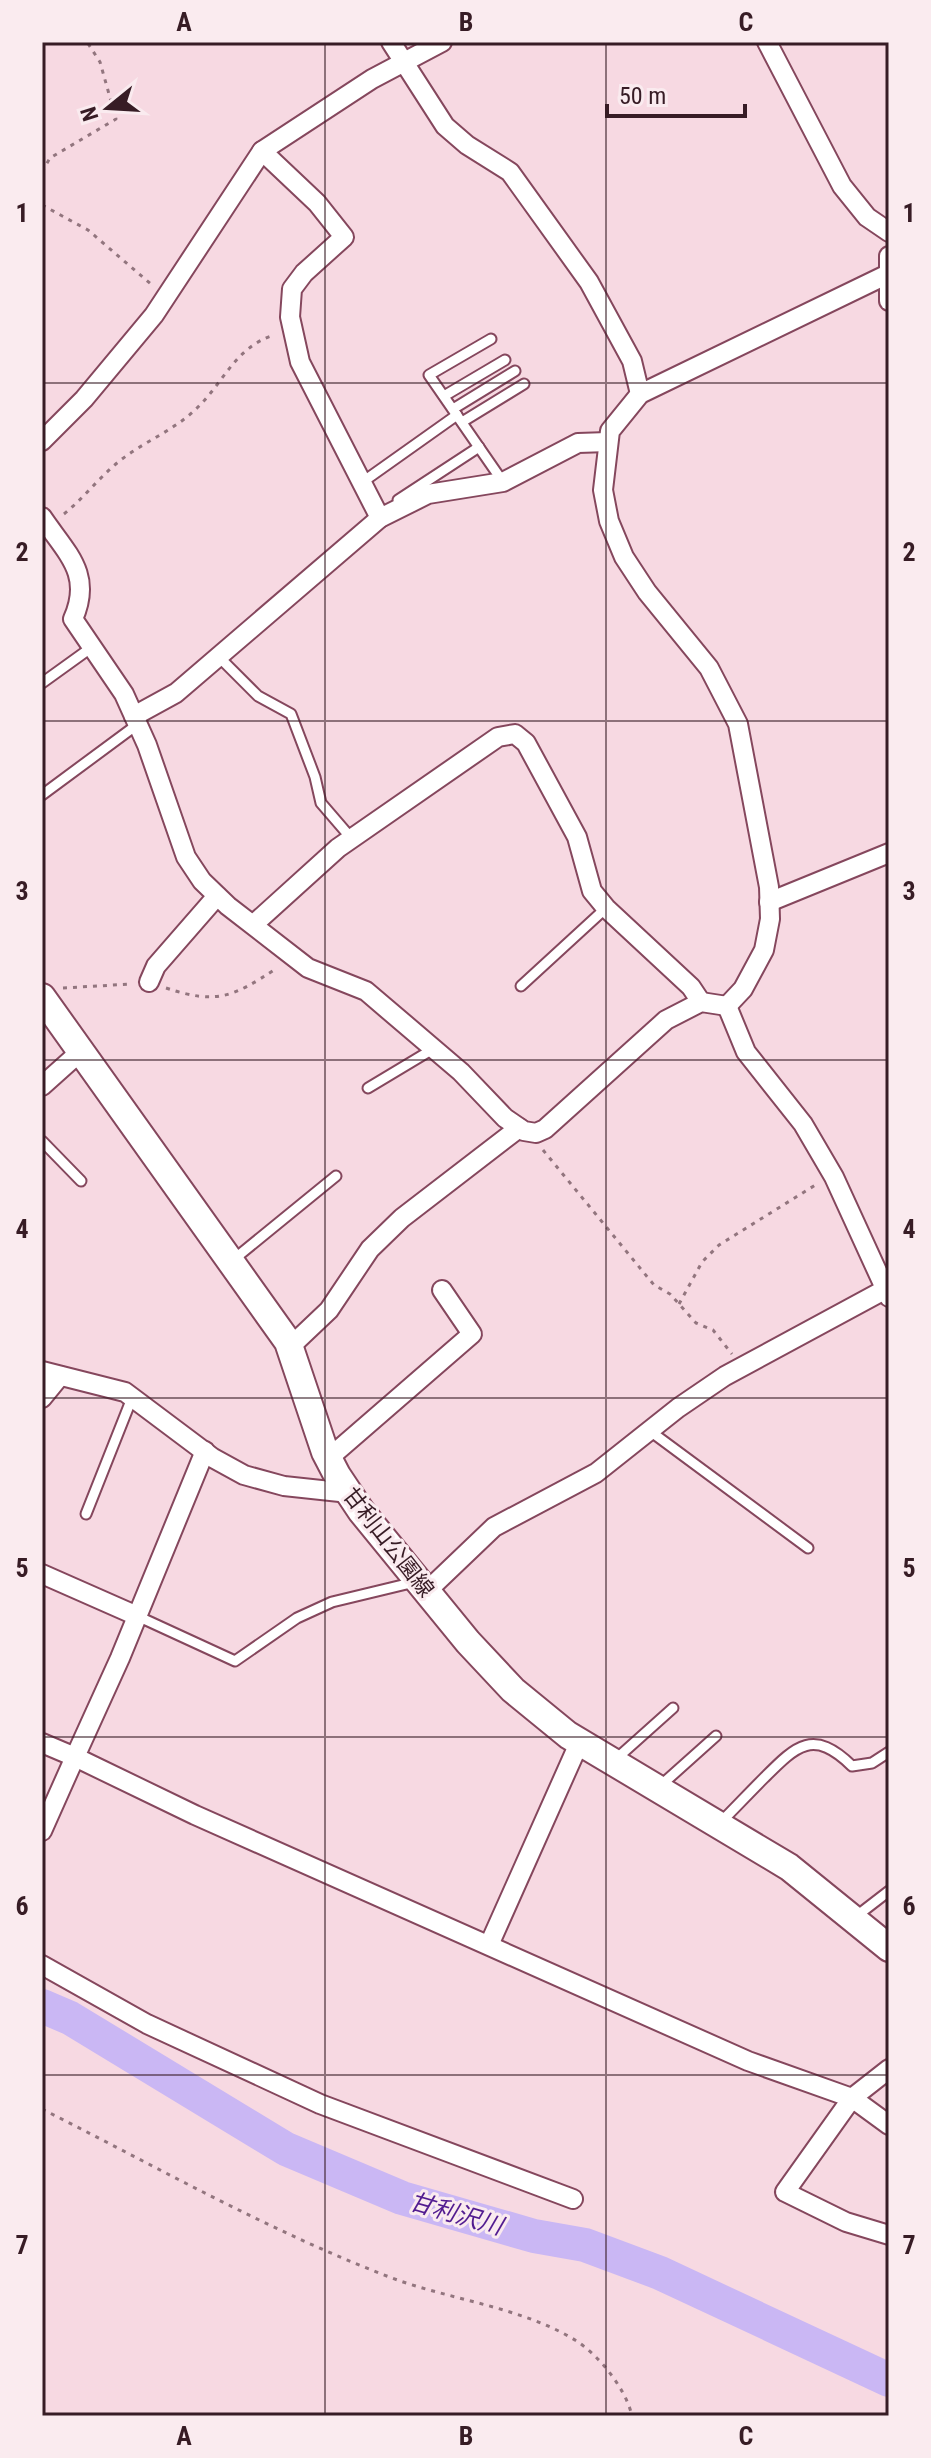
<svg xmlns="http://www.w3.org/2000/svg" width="931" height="2458" viewBox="0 0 931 2458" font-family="'Roboto Condensed','Noto Sans JP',sans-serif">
<rect width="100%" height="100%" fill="#f7d9e2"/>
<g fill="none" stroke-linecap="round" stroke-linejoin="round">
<!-- river -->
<polyline stroke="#cab7f4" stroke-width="34" points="42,2006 70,2018 286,2149 402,2198 534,2236 585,2245 660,2273 889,2380"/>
<defs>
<g id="service">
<polyline points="491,339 429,375 503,482"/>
<polyline points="444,396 505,360"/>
<polyline points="453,409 515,371"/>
<polyline points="462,422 524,384"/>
<polyline points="364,481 457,415"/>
<polyline points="398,500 479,447"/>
<polyline points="219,657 258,696 291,714 315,777 321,803 352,839"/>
<polyline points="42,683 92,647"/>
<polyline points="42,795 138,724"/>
<polyline points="521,986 606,908"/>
<polyline points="368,1088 433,1049"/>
<polyline points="42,1141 81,1181"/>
<polyline points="233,1260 336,1176"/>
<polyline points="650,1431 808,1548"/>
<polyline points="86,1514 132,1398"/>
<polyline points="135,1615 235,1661 297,1618 332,1602 415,1582"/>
<polyline points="616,1759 673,1708"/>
<polyline points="659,1787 716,1736"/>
<path d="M719,1824c15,-15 30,-31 45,-46 32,-32 49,-50 88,-12l20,-3 17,-11"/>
<polyline points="854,1918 889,1891"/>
</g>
<g id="minor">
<polyline points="391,42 445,126 467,145 510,172 589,282 632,361 640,394"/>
<polyline points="767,42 842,186 867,217 889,232"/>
<polyline points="262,151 317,203 344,237 304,273 292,289 290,317 300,362 380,518"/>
<polyline points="889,256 889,301"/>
<polyline points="42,441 84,399 154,315 262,151 372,79 442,42"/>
<path d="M42,517c25,37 51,57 31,102l51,75 23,51 39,112 16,24 26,25 80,62 58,23 95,81 44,46 19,13 12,2 9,-4 121,-109 35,-18 26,4"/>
<polyline points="134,716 176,693 380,518 428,494 503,482 578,443 608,442"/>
<polyline points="769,902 889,853"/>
<polyline points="254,924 338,848 498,737 515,734 526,743 577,837 592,891 606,908 691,987 701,1002"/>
<polyline points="149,982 156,966 217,896"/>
<polyline points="727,1006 743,989 764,950 770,919 769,887 738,724 709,668 647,592 624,557 609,521 603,490 610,431 640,394 886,275"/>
<polyline points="727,1006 746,1052 803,1124 834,1177 889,1297"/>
<polyline points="42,1086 80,1052"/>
<polyline points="290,1347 329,1310 370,1249 402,1218 519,1128"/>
<polyline points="42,1371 125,1392 213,1458 244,1475 284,1486 349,1493"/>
<polyline points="42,1398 60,1376"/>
<polyline points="205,1451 120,1658 75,1757 195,1815 748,2061 852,2098 889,2069"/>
<polyline points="329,1458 472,1334 442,1290"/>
<polyline points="42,1574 135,1615"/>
<polyline points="427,1591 494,1527 596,1473 678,1408 725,1376 886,1289"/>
<polyline points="42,1743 75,1757 42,1831"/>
<polyline points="489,1945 580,1741"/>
<polyline points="42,1965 147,2024 320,2104 573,2199"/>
<polyline points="889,2125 852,2098 785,2192 846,2222 889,2235"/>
</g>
<polyline id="secondary" points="42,997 288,1342 325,1452 337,1475 361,1511 468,1642 513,1690 568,1735 789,1867 889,1948"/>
</defs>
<!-- service casing -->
<use href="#service" stroke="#85475d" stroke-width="13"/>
<!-- minor casing -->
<use href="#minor" stroke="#85475d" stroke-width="22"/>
<!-- secondary casing -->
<use href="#secondary" stroke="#85475d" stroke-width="30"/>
<!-- path -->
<g stroke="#92757e" stroke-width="3" stroke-dasharray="4 6" stroke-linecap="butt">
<polyline points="42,172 50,158 116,119 100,62 87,42"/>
<polyline points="42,205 88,230 152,285"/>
<path d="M64,514c21,-17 37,-39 58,-55 25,-19 55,-30 77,-53 26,-26 37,-59 75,-71"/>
<polyline points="63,988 131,984"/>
<path d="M166,988c51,17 67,9 111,-20"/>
<polyline points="543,1150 654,1285 670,1294 696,1323 713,1330 732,1354"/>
<polyline points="679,1304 702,1262 719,1245 817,1184"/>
<path d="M42,2109c115,58 229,123 350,169 59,22 129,29 183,62 24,15 51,49 57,76"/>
</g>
<!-- service -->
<use href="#service" stroke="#fff" stroke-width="9"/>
<!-- minor -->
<use href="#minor" stroke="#fff" stroke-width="18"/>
<!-- secondary -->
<use href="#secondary" stroke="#fff" stroke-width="26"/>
</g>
<!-- grid -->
<path fill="none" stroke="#371c25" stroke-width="2" stroke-opacity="0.55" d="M325,42v2374M606,42v2374M42,383h847M42,721h847M42,1060h847M42,1398h847M42,1737h847M42,2075h847"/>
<g text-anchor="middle" stroke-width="6" stroke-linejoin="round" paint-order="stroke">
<!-- street labels -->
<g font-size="22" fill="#371c25" stroke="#faebef">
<text transform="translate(389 1542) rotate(52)" y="8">甘利山公園線</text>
</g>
<!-- water labels -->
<g font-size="24" font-style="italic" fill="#521c90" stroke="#faebef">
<text transform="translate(456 2214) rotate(16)" y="8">甘利沢川</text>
</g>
</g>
<!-- border -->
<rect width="931" height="2458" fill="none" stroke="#faebef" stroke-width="88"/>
<!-- north arrow -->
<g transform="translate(108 108) rotate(252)" stroke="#faebef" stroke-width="6" paint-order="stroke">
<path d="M0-6L14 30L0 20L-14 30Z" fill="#371c25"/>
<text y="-12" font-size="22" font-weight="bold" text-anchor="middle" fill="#371c25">N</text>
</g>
<!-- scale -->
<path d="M607 104v12h138v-12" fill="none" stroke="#371c25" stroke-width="4"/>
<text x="619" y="104" font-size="24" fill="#371c25" stroke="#faebef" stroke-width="6" paint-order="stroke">50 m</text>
<rect x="44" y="44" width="843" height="2370" fill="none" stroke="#371c25" stroke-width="3"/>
<g font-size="26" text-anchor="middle" font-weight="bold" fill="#371c25">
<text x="184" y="31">A</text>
<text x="466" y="31">B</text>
<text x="746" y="31">C</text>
<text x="22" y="222">1</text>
<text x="909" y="222">1</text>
<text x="22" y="561">2</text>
<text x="909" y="561">2</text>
<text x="22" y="900">3</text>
<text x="909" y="900">3</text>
<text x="22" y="1238">4</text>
<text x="909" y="1238">4</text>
<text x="22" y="1577">5</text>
<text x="909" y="1577">5</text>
<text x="22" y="1915">6</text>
<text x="909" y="1915">6</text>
<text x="22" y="2254">7</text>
<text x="909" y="2254">7</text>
<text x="184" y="2445">A</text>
<text x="466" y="2445">B</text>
<text x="746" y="2445">C</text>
</g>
</svg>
